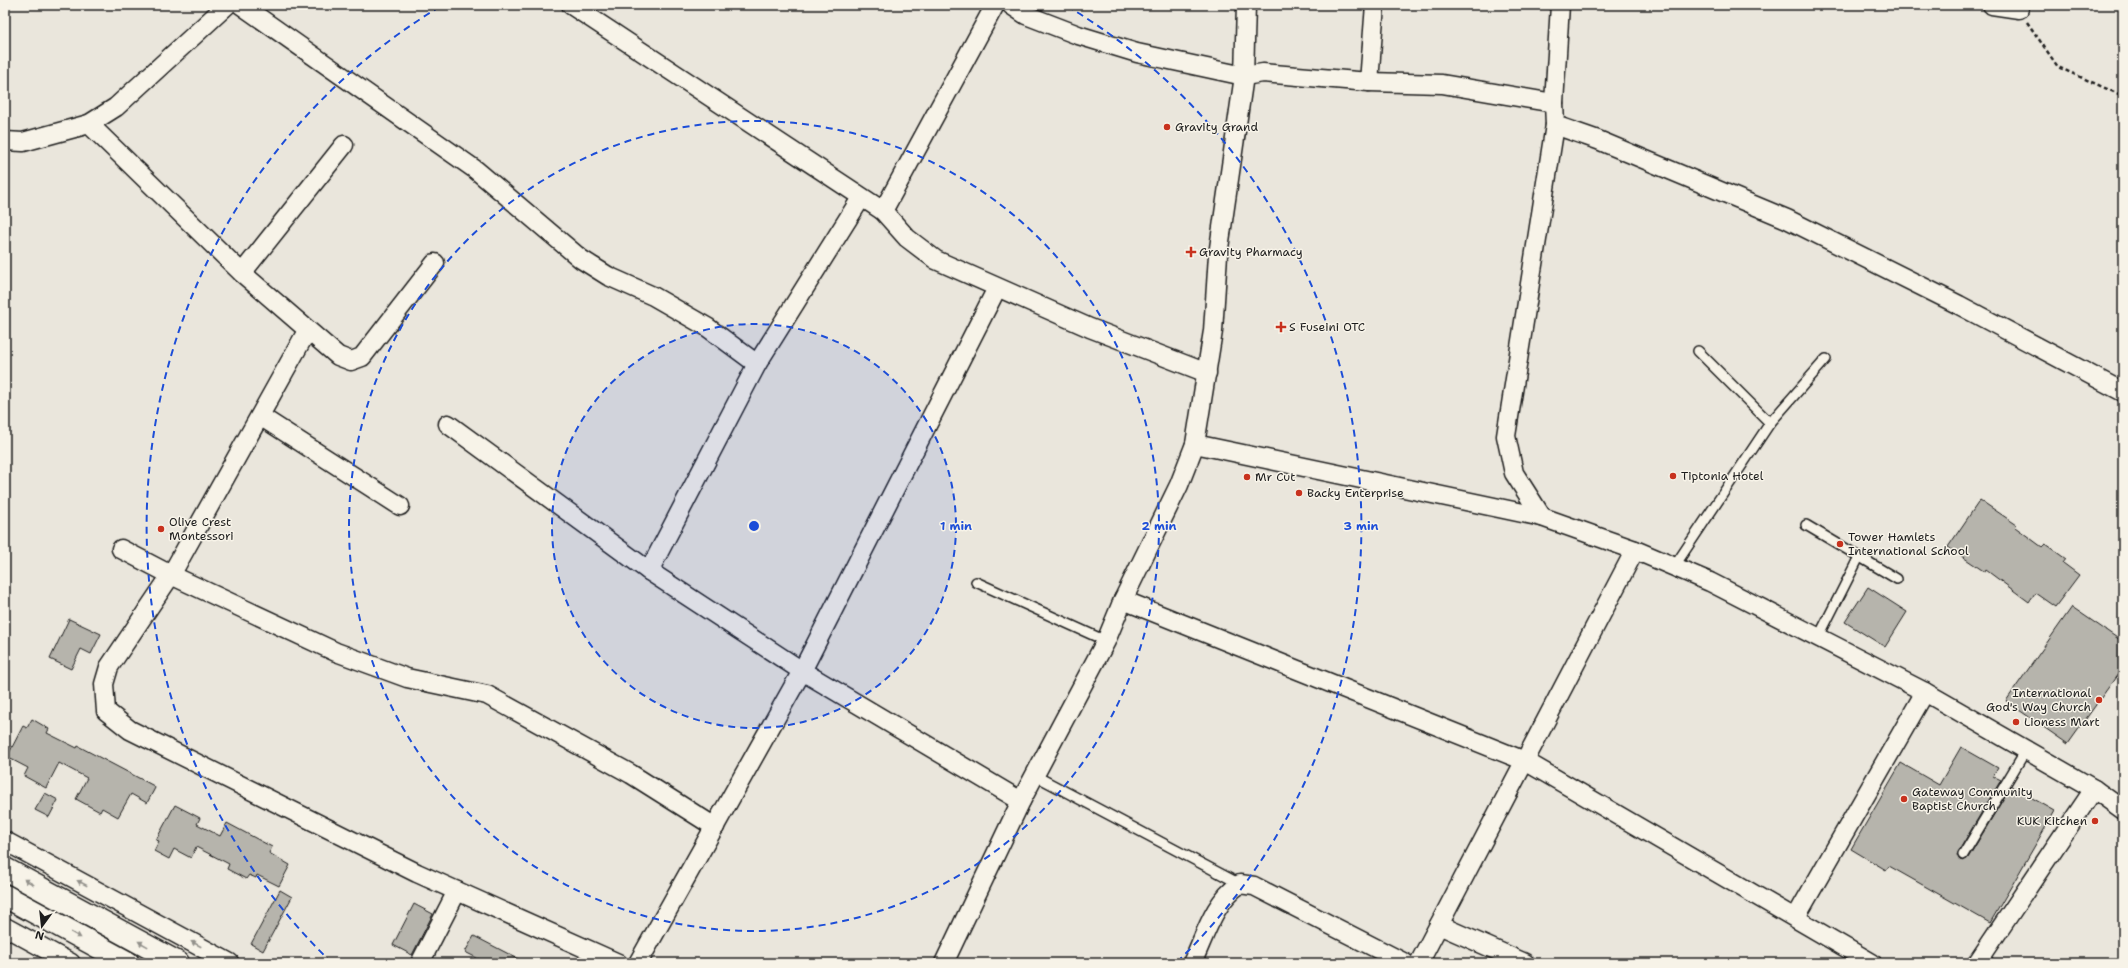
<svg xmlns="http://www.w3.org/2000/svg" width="2128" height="968" viewBox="0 0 2128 968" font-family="'Shantell Sans',sans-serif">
<rect width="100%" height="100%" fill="#eae6dc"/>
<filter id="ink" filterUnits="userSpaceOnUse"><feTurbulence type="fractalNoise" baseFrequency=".025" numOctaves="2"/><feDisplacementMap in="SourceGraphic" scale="8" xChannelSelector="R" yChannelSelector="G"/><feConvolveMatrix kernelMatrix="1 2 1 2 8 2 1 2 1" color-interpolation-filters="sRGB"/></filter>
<g filter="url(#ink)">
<!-- building -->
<g fill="#b6b4ac" stroke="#1c1c1c">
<polygon points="1980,500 2017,525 2015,527 2042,547 2045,544 2066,559 2063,563 2079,575 2055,607 2035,593 2029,602 1986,570 1985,572 1948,547"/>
<polygon points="1868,587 1907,612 1885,647 1845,622"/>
<polygon points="2072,607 2123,642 2123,667 2068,744 2006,701"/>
<polygon points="69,619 101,634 91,654 81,649 71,669 50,659"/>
<polygon points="32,719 49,729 47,733 77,748 78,746 154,786 155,788 147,803 131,794 118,817 102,808 100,812 76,799 87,778 59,763 46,788 24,776 28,768 7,757 23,726 27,728"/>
<polygon points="1961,747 1998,768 1993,776 2001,780 1958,852 1957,855 1960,860 1963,861 1968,858 2011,786 2055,811 1990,923 1889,866 1886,870 1851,849 1901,763 1939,785"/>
<polygon points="45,793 58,800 49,817 35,810"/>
<polygon points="175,805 200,818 197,824 220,836 227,823 272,847 269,853 290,865 279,886 257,875 256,878 249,875 246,879 227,869 229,864 196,847 191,858 174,849 169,859 154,851 159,841 156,840"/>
<polygon points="280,890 292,897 263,951 251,944"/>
<polygon points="414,904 433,914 412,955 393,945"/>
<polygon points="474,936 526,963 487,963 465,952"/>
</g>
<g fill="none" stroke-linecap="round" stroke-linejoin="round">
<defs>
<g id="lane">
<polyline points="1770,423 1826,359"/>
<polyline points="1806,525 1897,579"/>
<polyline points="1674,567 1770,423 1698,351"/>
<polyline points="976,582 1106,641"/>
<polyline points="1818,638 1859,557"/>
<polyline points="1034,775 1240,884"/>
<polyline points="1963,855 2026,750"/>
</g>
<g id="street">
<polyline points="241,5 476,170 581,259 608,276 653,296 707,327 757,364"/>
<polyline points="571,5 883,211 907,238 936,260 1090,328 1207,373"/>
<polyline points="1011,5 1026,15 1078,35 1137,53 1244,76 1263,73 1369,82 1442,84 1554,103"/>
<polyline points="1992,5 2019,9"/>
<polyline points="1369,82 1375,5"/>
<polyline points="89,124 242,273 338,356 351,361 362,357 435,263"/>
<polyline points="1555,125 1598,140 1787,219 1959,305 2123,392"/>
<polyline points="5,141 23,142 89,124 116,107 227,5"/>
<polyline points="883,211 995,5"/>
<polyline points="242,273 344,145"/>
<polyline points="307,331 171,575 109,667 104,684 106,711 130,730 417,873 618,963"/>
<polyline points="260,416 400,506"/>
<polyline points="448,424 649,571 802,671 1021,801"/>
<polyline points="1195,444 1542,517 1635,550 1710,582 1925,692 2094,789 2123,810"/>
<polyline points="1542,517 1514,473 1506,436 1555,125 1554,103 1560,5"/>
<polyline points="121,549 171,575 336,652 407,678 487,695 631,774 715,827"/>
<polyline points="649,571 757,364 861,198"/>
<polyline points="1123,600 1525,761 1872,963"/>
<polyline points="5,841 230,963"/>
<polyline points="1796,917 1925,692"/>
<polyline points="1439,925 1525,963"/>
<polyline points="5,927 71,963"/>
<polyline points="420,963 457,891"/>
<polyline points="638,963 802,671 997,288"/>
<polyline points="944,963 1021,801 1106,641 1123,600 1179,485 1195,444 1213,331 1218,255 1244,76 1246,5"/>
<path d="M1192,963c13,-27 22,-62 48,-79l14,2 151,77"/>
<polyline points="1419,963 1635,550"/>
<polyline points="1977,963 2094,789"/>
</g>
<g id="secondary">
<polyline points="5,869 178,963"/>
<polyline points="5,896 128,963"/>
</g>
</defs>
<!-- lane casing -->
<use href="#lane" stroke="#1c1c1c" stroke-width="12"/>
<!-- street casing -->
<use href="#street" stroke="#1c1c1c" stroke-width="21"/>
<!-- secondary casing -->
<use href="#secondary" stroke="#1c1c1c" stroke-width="25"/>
<!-- path -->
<polyline stroke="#1c1c1c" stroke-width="2.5" stroke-dasharray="4 3" stroke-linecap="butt" points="2027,22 2058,67 2123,96"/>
<!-- lane -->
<use href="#lane" stroke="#f7f3e8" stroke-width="9"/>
<!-- street -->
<use href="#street" stroke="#f7f3e8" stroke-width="18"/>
<!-- secondary -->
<use href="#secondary" stroke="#f7f3e8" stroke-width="22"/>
</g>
<!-- one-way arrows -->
<defs><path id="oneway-solid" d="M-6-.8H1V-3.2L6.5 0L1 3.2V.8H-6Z"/></defs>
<g fill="#94928c">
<use href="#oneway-solid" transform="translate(29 882) rotate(-151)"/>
<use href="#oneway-solid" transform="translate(82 883) rotate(-152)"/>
<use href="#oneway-solid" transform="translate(76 935) rotate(29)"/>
<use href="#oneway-solid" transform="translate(143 944) rotate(-151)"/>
<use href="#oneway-solid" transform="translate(196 944) rotate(-152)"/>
</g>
</g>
<!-- distance rings -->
<circle cx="754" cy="526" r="202" fill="#1d4ed8" fill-opacity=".12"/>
<g fill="none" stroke="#1d4ed8" stroke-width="2" stroke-dasharray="7 5">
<circle cx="754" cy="526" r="202"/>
<circle cx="754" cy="526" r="405"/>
<path d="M332 963A607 607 0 0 1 441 6M1067 6A607 607 0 0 1 1176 963"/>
</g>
<!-- markers -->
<g fill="#c8321e" stroke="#f7f3e8" stroke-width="1.5">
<circle cx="1167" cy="127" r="4"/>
<path d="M1189 246h4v4h4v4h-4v4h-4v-4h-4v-4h4z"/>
<path d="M1279 321h4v4h4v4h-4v4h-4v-4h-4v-4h4z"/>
<circle cx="1673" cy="476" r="4"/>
<circle cx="1247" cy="477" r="4"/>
<circle cx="1299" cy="493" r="4"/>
<circle cx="161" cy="529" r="4"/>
<circle cx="1840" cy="544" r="4"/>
<circle cx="2099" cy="700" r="4"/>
<circle cx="2016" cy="722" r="4"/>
<circle cx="1904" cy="799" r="4"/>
<circle cx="2095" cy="821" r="4"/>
</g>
<g text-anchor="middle" stroke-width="3" stroke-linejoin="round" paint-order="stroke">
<!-- poi labels -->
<g font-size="12" fill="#1c1c1c" stroke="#f7f3e8" text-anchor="start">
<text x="1175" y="131">Gravity Grand</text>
<text x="1199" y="256">Gravity Pharmacy</text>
<text x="1289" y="331">S Fuseini OTC</text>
<text x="1681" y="480">Tiptonia Hotel</text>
<text x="1255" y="481">Mr Cut</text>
<text x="1307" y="497">Backy Enterprise</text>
<text x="169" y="526">Olive Crest<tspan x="169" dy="14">Montessori</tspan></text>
<text x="1848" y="541">Tower Hamlets<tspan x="1848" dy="14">International School</tspan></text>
<text x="2091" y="697" text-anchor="end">International<tspan x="2091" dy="14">God's Way Church</tspan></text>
<text x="2024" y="726">Lioness Mart</text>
<text x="1912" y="796">Gateway Community<tspan x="1912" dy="14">Baptist Church</tspan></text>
<text x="2087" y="825" text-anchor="end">KUK Kitchen</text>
</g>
</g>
<circle cx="754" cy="526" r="6" fill="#1d4ed8" stroke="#f7f3e8" stroke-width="2"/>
<g font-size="12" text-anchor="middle" font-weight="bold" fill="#1d4ed8" stroke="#f7f3e8" stroke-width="3" stroke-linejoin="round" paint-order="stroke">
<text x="956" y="530">1 min</text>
<text x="1159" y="530">2 min</text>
<text x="1361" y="530">3 min</text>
</g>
<!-- margin -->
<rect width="2128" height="968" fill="none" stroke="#f7f3e8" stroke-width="20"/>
<rect x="10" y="10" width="2108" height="948" fill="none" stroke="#1c1c1c" stroke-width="1.5" filter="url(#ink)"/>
<!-- north arrow -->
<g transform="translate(42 926) rotate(195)" stroke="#f7f3e8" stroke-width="3" paint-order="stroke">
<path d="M0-3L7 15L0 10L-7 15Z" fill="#1c1c1c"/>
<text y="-6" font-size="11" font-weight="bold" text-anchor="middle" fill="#1c1c1c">N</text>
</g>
</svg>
